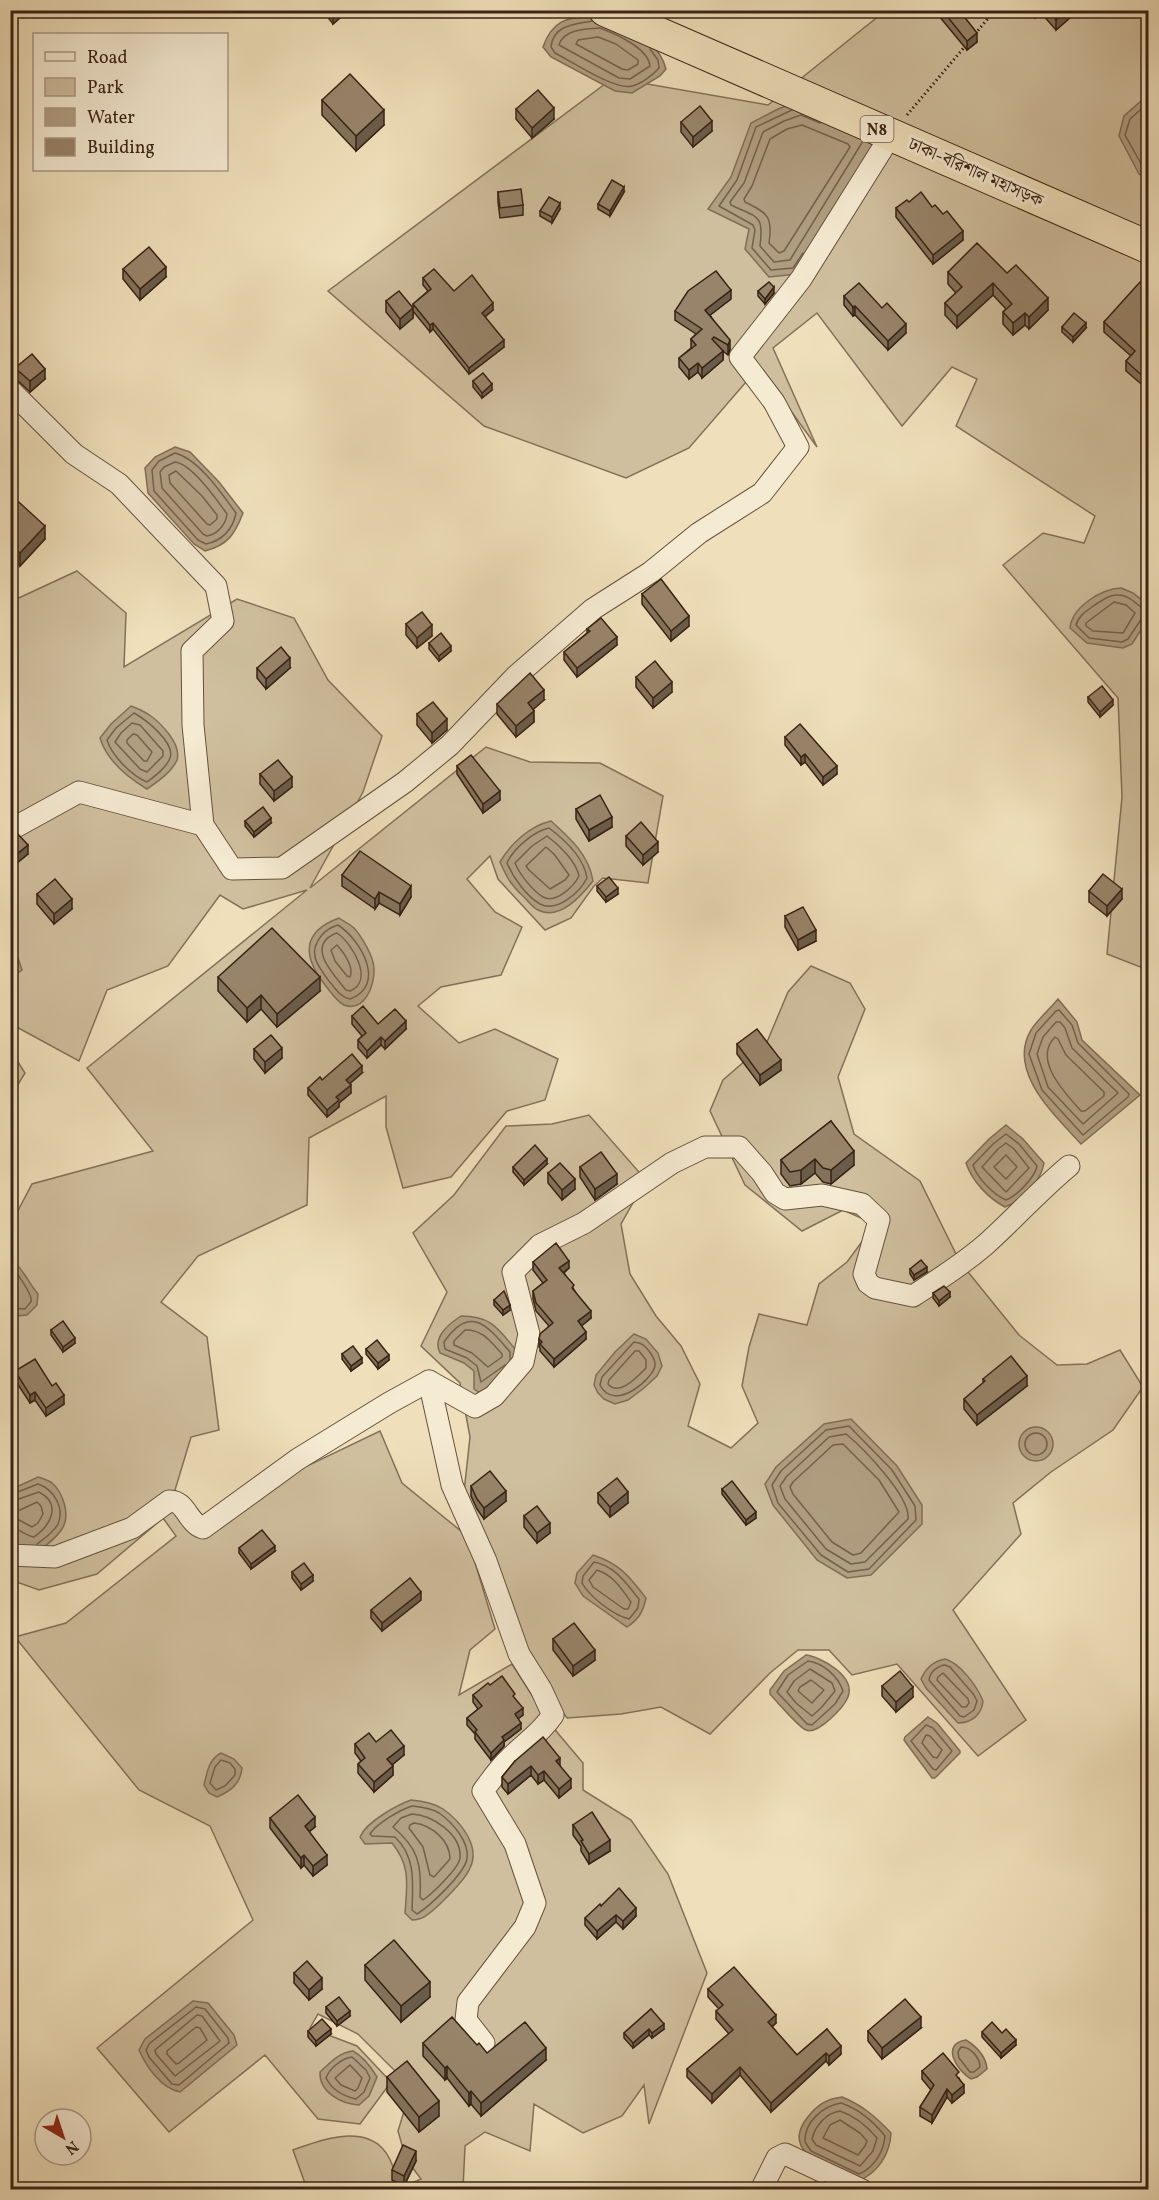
<svg xmlns="http://www.w3.org/2000/svg" width="1159" height="2200" viewBox="0 0 1159 2200" font-family="Vollkorn,'Noto Serif Bengali',serif">
<rect width="100%" height="100%" fill="#efdfba"/>
<filter id="stains"><feTurbulence type="fractalNoise" baseFrequency=".00333" numOctaves="4"/><feColorMatrix values="0 0 0 0 .2 0 0 0 0 .09 0 0 0 0 .02 0 0 0 .5 -.17"/></filter>
<radialGradient id="worn" r=".72"><stop offset=".6" stop-color="#630" stop-opacity="0"/><stop offset="1" stop-color="#630" stop-opacity=".3"/></radialGradient>
<!-- green -->
<g fill="#d0bf9e" stroke="#847059" stroke-width="1.5">
<polygon points="885,11 1148,11 1148,970 1107,954 1122,797 1118,698 1003,565 1043,533 1084,543 1095,516 956,426 977,379 952,367 902,426 817,313 773,348 817,447 759,367 689,448 626,478 484,426 328,291 613,78 768,105"/>
<path d="M77,571l49,42 -2,54 113,-68 57,19 34,62 54,56 -19,56 -53,96 176,-141 44,15 70,1 63,33 -15,87 -45,-5 -9,8 -23,32 -26,12 -47,-51 -8,-23 -23,23 28,33 27,15 -21,48 -60,12 -23,19 41,37 36,-14 63,30 -13,41 -38,11 -56,66 -48,11 -17,-61v-31l-77,42 -2,67 -109,51 -37,46 46,35 12,93 -28,7 -16,53 28,26 177,-85 22,52 65,53 28,93 -25,21 -11,45 53,-31 39,61 32,38v27l48,30 37,54 39,99 -58,151 -5,-39 -22,31 -39,17 -49,-29 -4,47 -45,-19 -20,14 -2,43h-156l-14,-39c27,-10 68,-25 90,-1 9,9 13,27 18,39l20,-9 -15,-20 -8,-28 15,-49 -15,-8 -40,-40 -40,-20 -8,14 47,18 34,36 -31,42 -42,-5 -53,-64 -96,77 -72,-84 156,-128 -43,-94 -71,-36 -124,-153 51,-14 110,-87 -13,-18 -66,56 -58,16 -28,-10v-356l21,-40 121,-33 -66,-83 220,-178 -64,19 -23,-14 -52,71 -61,24 -28,71 -68,-37 -1,-422z"/>
<polygon points="811,966 850,983 865,1009 838,1077 854,1134 920,1181 960,1262 1019,1335 1057,1365 1087,1364 1120,1350 1143,1387 1113,1430 1051,1472 1013,1503 1021,1534 953,1610 1026,1720 978,1756 897,1664 852,1675 829,1650 798,1650 770,1673 710,1734 661,1707 621,1714 567,1718 521,1651 463,1501 470,1437 460,1383 421,1346 447,1292 413,1233 454,1195 506,1126 552,1124 589,1115 646,1180 621,1224 630,1274 656,1316 681,1346 700,1384 688,1426 731,1448 758,1423 742,1386 749,1347 759,1314 807,1325 819,1284 847,1262 875,1224 843,1210 802,1231 745,1185 710,1111 723,1080 767,1042 788,992"/>
<polygon points="11,1051 25,1073 11,1096 10,1096"/>
</g>
<!-- water -->
<g fill="#b19f82" stroke="#816d56" stroke-width="1.5">
<path d="M601,14c26,15 57,24 65,55l-6,7 -28,17 -17,-2 -64,-34 -8,-10c11,-32 30,-29 58,-33z"/>
<polygon points="1148,95 1148,179 1139,174 1119,136 1124,116"/>
<polygon points="802,100 882,134 797,274 769,277 745,249 749,229 708,209 731,177 751,123 778,109"/>
<path d="M175,447l15,5 29,30 24,31c-8,21 -15,32 -38,38l-11,-7 -46,-51 -3,-25 10,-11z"/>
<path d="M1121,588l12,5 15,12v14l-16,25 -9,4 -36,-5 -17,-15c2,-21 31,-39 51,-40z"/>
<path d="M131,706c6,2 12,5 17,8 12,8 34,30 29,46 -5,12 -20,22 -30,29 -20,-12 -40,-28 -47,-51l11,-14z"/>
<path d="M551,821c19,17 38,34 42,60 -11,14 -33,40 -55,29 -5,-2 -10,-9 -14,-13 -13,-12 -17,-19 -24,-35 11,-19 30,-36 51,-41z"/>
<path d="M339,918c4,3 11,6 15,10 8,9 20,29 20,41 1,15 -9,44 -30,36 -8,-4 -13,-13 -19,-20 -22,-28 -24,-53 14,-67z"/>
<polygon points="11,943 15,949 22,970 11,978"/>
<path d="M1058,999l19,23 5,18 58,55 -59,49c-25,-28 -75,-72 -50,-114 7,-11 19,-21 27,-31z"/>
<path d="M1006,1125l17,14 21,24c-3,18 -21,38 -39,44 -17,-9 -33,-26 -39,-44l23,-24z"/>
<path d="M10,1258c13,10 18,24 28,36l-1,11 -10,10 -11,1 -5,-3z"/>
<path d="M461,1316c31,0 37,13 55,34v14l-36,29 -6,-4v-18l-10,-8 -24,-10c-8,-16 9,-29 21,-37z"/>
<polygon points="634,1334 646,1339 658,1353 662,1366 657,1376 644,1388 628,1400 615,1404 604,1399 598,1393 594,1385 596,1375 615,1352"/>
<polygon points="851,1419 897,1466 922,1505 922,1524 871,1575 847,1578 817,1560 773,1505 765,1484 776,1467 824,1424"/>
<circle cx="1036" cy="1444" r="17"/>
<path d="M38,1477c4,1 9,3 13,5 12,10 20,33 11,47 -6,9 -15,16 -24,22l-16,-2 -11,-9 -1,-50z"/>
<path d="M593,1555c27,9 36,21 53,43 -3,14 -7,21 -19,29l-44,-31 -8,-13 2,-10z"/>
<path d="M806,1655c15,2 50,21 42,42 -4,10 -30,38 -42,33 -6,-2 -30,-29 -36,-36v-4l14,-19z"/>
<path d="M945,1659c15,4 32,27 38,42 -1,13 -11,22 -25,22l-32,-35 -5,-9c5,-11 12,-18 24,-20z"/>
<polygon points="928,1717 937,1723 960,1751 960,1753 935,1778 932,1778 904,1740 905,1737"/>
<path d="M221,1753l13,6 8,9c-1,15 -11,23 -25,29l-8,-4 -5,-8c3,-13 5,-26 17,-32z"/>
<path d="M411,1800c11,1 23,3 32,9 17,12 38,37 27,59 -4,11 -22,28 -30,36 -9,8 -16,16 -28,16l-7,-7c2,-28 6,-47 -13,-70l-27,1 -5,-7c6,-15 37,-32 51,-37z"/>
<path d="M193,2001l15,2 26,32 3,10 -57,47c-19,-4 -33,-24 -41,-42l6,-11z"/>
<path d="M966,2040c11,7 20,16 21,29l-10,8 -6,2c-14,-8 -31,-35 -5,-39z"/>
<path d="M353,2051c11,6 18,16 24,26l-8,19 -10,9c-18,-1 -40,-13 -39,-33 11,-10 18,-19 33,-21z"/>
<path d="M842,2097c20,8 34,20 49,36 -1,21 -13,40 -33,48 -26,-13 -79,-27 -51,-63 10,-13 19,-19 35,-21z"/>
</g>
<g fill="none" stroke-linecap="round" stroke-linejoin="round">
<!-- shore -->
<g stroke="#75604b" stroke-width="1.5">
<path d="M592,21c-17,3 -39,4 -41,26l4,6c16,8 61,38 77,33 9,-2 21,-11 27,-18l-1,-8 -8,-11"/>
<path d="M600,28c16,6 48,20 50,38l-20,13 -11,-1 -60,-33c4,-16 27,-16 41,-17z"/>
<polygon points="598,37 616,44 638,60 638,64 628,70 622,69 576,44 578,40"/>
<polyline points="1148,103 1130,119 1125,135 1144,169 1148,172"/>
<polyline points="792,110 756,127 737,180 719,206 753,225 755,230 752,248 771,270 793,268 803,253"/>
<path d="M820,123l-19,-8 -17,6 -21,11 -19,51 -14,19 1,3c27,13 33,9 29,41l14,16 16,-2 73,-119"/>
<path d="M802,125l46,19 2,3 -66,104 -5,2 -10,-10c4,-26 -1,-30 -24,-41l-1,-3 8,-13 18,-47 17,-10z"/>
<path d="M175,453c24,6 47,41 61,60 -3,16 -14,28 -30,31l-8,-4 -44,-49 -2,-21 7,-9z"/>
<path d="M175,462c17,2 42,38 52,52 -1,10 -9,20 -20,22l-4,-2 -41,-46 -2,-16 4,-5z"/>
<polygon points="176,471 202,496 217,515 217,519 210,525 207,524 170,483 169,475"/>
<polygon points="1114,602 1126,605 1135,613 1123,633 1093,631 1086,626 1086,623"/>
<path d="M1148,610c-7,-1 -10,-6 -16,-10 -15,-11 -27,-2 -40,7 -7,5 -14,10 -16,18l13,13 33,4 6,-3 14,-21 6,-1"/>
<path d="M134,713c11,6 42,30 36,45 -4,10 -15,18 -23,24 -15,-6 -35,-26 -40,-42l9,-12z"/>
<polygon points="132,723 140,725 163,751 163,756 147,772 140,769 115,742 121,733"/>
<polygon points="133,734 137,735 152,752 147,761 144,761 127,743 127,740"/>
<path d="M549,828c16,12 35,30 38,50 -7,14 -30,35 -47,26 -14,-8 -27,-27 -33,-41 6,-14 27,-32 42,-35z"/>
<path d="M547,836c12,9 29,25 32,40 -5,10 -23,28 -36,21 -11,-7 -23,-22 -28,-34l17,-17z"/>
<polygon points="546,847 554,854 569,875 565,880 550,889 529,870 526,866"/>
<path d="M338,925c23,15 49,60 12,74 -10,-2 -14,-10 -21,-18 -12,-16 -22,-29 -7,-46 5,-6 9,-8 16,-10z"/>
<path d="M337,933c15,10 38,48 13,58l-4,-1c-12,-15 -42,-45 -9,-57z"/>
<path d="M337,945c7,8 17,22 13,32l-3,-1 -12,-15 -4,-11z"/>
<polygon points="1059,1010 1072,1025 1078,1043 1129,1094 1128,1097 1083,1135 1042,1090 1029,1054 1036,1033 1056,1011"/>
<polygon points="1056,1022 1060,1022 1065,1028 1072,1048 1118,1093 1083,1124 1048,1087 1037,1054 1043,1037"/>
<path d="M1055,1037l3,2 8,16 38,37v4l-19,15h-4c-15,-17 -49,-51 -26,-74z"/>
<path d="M1006,1134l13,10 18,22c-2,11 -20,30 -31,34 -12,-5 -29,-22 -33,-35l20,-21z"/>
<polygon points="1006,1143 1014,1149 1029,1168 1006,1192 982,1167 998,1149"/>
<polygon points="1006,1155 1017,1167 1006,1179 994,1167"/>
<path d="M10,1265c5,5 23,30 21,36 0,2 -5,6 -6,8l-15,-1"/>
<path d="M465,1330c17,-1 26,12 37,24v3l-14,10 -16,-14 -18,-8v-4z"/>
<path d="M634,1342c8,1 10,3 15,9 3,4 6,8 6,13 1,13 -41,50 -55,21l2,-8z"/>
<path d="M635,1351h4l7,9v8c-9,9 -27,29 -38,16l1,-4z"/>
<path d="M505,1365l-24,17 -4,-16 -10,-8 -22,-9 -1,-7c26,-38 43,-17 66,10v7"/>
<polygon points="849,1426 892,1470 915,1506 916,1520 869,1569 848,1572 821,1555 778,1503 772,1485 781,1471 826,1430"/>
<circle cx="1036" cy="1444" r="11"/>
<path d="M846,1434c17,14 65,63 62,85l-43,43 -14,2 -25,-15 -41,-50 -5,-13 7,-10 42,-39z"/>
<polygon points="843,1444 879,1480 899,1512 861,1553 853,1555 832,1542 793,1494 790,1487 793,1482 833,1445"/>
<path d="M10,1495l28,-11c15,5 27,23 20,40 -4,8 -14,15 -21,20"/>
<path d="M10,1502l29,-10c23,12 12,33 -5,45 -9,-1 -14,-9 -24,-9"/>
<polyline points="10,1511 20,1510 37,1502 41,1506 43,1514 38,1523 32,1527 19,1520 10,1519"/>
<path d="M594,1562c21,4 32,21 45,37l-1,9 -9,11c-16,-4 -39,-22 -47,-36l1,-7z"/>
<path d="M597,1570c16,5 25,19 34,32l-3,7h-4l-31,-22 -4,-7z"/>
<path d="M808,1661c15,2 30,15 35,30l-8,13 -23,21 -5,-1 -30,-32 11,-17z"/>
<path d="M945,1665l5,2 24,28 3,6 -3,9 -10,7 -4,-1 -31,-36c1,-8 8,-14 16,-15z"/>
<polygon points="810,1669 832,1683 835,1691 821,1708 812,1716 796,1703 787,1692 794,1681"/>
<polygon points="943,1673 968,1699 969,1703 966,1707 962,1707 937,1680 938,1677"/>
<polygon points="811,1680 824,1690 812,1703 798,1691 800,1687"/>
<polygon points="926,1725 933,1728 952,1751 936,1770 933,1769 911,1741"/>
<polygon points="926,1735 930,1736 942,1750 937,1758 933,1757 922,1743"/>
<polygon points="221,1760 230,1763 235,1769 235,1775 225,1786 216,1790 210,1783 215,1767"/>
<path d="M412,1806c9,1 19,2 27,7 13,9 31,29 28,46 -3,15 -37,47 -50,55l-5,-4c1,-27 4,-53 -17,-73l-23,-1 -2,-2c7,-11 30,-24 42,-28z"/>
<path d="M412,1814c20,1 50,20 48,44 -1,10 -28,36 -37,42l-3,-3c2,-33 -2,-49 -27,-70l8,-9z"/>
<path d="M414,1823c17,2 36,17 36,36l-16,18 -4,-2 -7,-28 -14,-19 1,-3z"/>
<polygon points="196,2007 205,2009 228,2038 229,2043 179,2085 172,2084 149,2057 146,2050 150,2043"/>
<polygon points="197,2015 202,2016 220,2041 175,2076 156,2054 155,2050"/>
<polygon points="196,2027 200,2028 207,2040 179,2063 176,2064 167,2054 167,2051"/>
<path d="M961,2047c10,0 19,11 19,20l-6,5h-4l-11,-14 -1,-6z"/>
<path d="M352,2057l14,13 4,8 -6,14 -8,7c-13,-3 -24,-9 -30,-21 3,-9 16,-20 26,-21z"/>
<polygon points="350,2065 362,2078 358,2088 355,2091 341,2085 335,2078"/>
<path d="M841,2103c18,6 32,18 44,33 -1,15 -11,32 -26,38l-48,-23 -6,-9c-1,-20 18,-36 36,-39z"/>
<path d="M840,2111c15,5 27,15 37,27l-4,13 -13,15 -44,-21 -4,-6c3,-13 14,-26 28,-28z"/>
<polygon points="840,2120 860,2133 867,2141 865,2146 858,2155 823,2138 830,2125"/>
</g>
<defs>
<g id="minor">
<polyline points="10,390 74,454 119,484 216,586 223,621 192,651 193,725 203,825 232,869 282,868 405,782 450,745 516,676 593,609 651,572 699,533 762,493 798,447 774,402 740,357 801,279 891,135"/>
<polyline points="10,830 79,792 203,825"/>
<path d="M429,1381l23,104 34,76 33,93 22,35 12,26c-13,19 -27,27 -43,43 -11,10 -18,21 -27,33l32,53 20,59 -10,24 -57,75 -2,18 18,23"/>
<path d="M10,1555l45,2 77,-29 37,-27c17,-1 19,23 34,27l95,-69 91,-56 40,-22 46,26 19,-11 29,-34 6,-28 -16,-62 27,-27 44,-22 88,-60 33,-16h34l23,26 13,20 10,6 37,-4 40,9 17,16 -15,54 4,9 7,5 38,8c25,-16 50,-32 72,-51 29,-26 54,-54 84,-79"/>
<polyline points="761,2190 777,2158 785,2154 862,2190"/>
</g>
<polyline id="highway" points="605,10 1148,247"/>
</defs>
<!-- minor casing -->
<use href="#minor" stroke="#66513e" stroke-width="23"/>
<!-- highway casing -->
<use href="#highway" stroke="#392214" stroke-width="34"/>
<!-- path -->
<g stroke="#392214" stroke-width="3" stroke-dasharray="1.5 3" stroke-linecap="butt">
<polyline points="975,34 995,10"/>
<polyline points="907,115 967,44"/>
</g>
<!-- minor -->
<use href="#minor" stroke="#f5ead2" stroke-width="21"/>
<!-- highway -->
<use href="#highway" stroke="#efdfba" stroke-width="32"/>
</g>
<!-- wall -->
<g fill="#83725b" stroke="#392214" stroke-width="1.5">
<polygon points="322,10 349,10 333,24"/>
<polygon points="934,10 959,10 977,42 967,50"/>
<polygon points="1030,10 1072,10 1072,16 1056,30 1042,14 1035,18"/>
<polygon points="322,100 384,125 356,151 322,115"/>
<polygon points="516,109 554,119 532,138 516,119"/>
<polygon points="681,122 712,131 693,147 681,132"/>
<polygon points="498,192 523,205 523,215 500,218 498,202"/>
<polygon points="624,192 610,216 598,209 598,204"/>
<polygon points="909,202 932,207 963,240 933,264 896,217 896,208"/>
<polygon points="560,209 552,223 540,216 540,211"/>
<polygon points="123,269 166,277 140,300 123,279"/>
<polygon points="948,272 1007,273 1048,310 1029,329 1025,325 1013,335 1003,324 1003,312 1006,309 993,295 957,328 945,315 945,303 956,293 948,284"/>
<polygon points="423,278 454,291 493,310 485,317 504,347 469,374 433,329 430,332 413,311 413,318 400,329 386,312 386,301 413,307 413,304 428,291 423,285"/>
<polygon points="1149,290 1147,389 1126,371 1126,361 1131,356 1104,332 1104,322"/>
<polygon points="758,291 774,293 765,304 758,296"/>
<polygon points="844,296 906,333 888,350 855,315 853,316 844,305"/>
<polygon points="731,299 710,315 730,349 728,355 723,351 723,360 702,378 698,372 689,379 679,367 679,358 691,348 691,339 696,334 675,320 675,311"/>
<polygon points="1062,327 1086,328 1073,342 1062,332"/>
<polygon points="15,368 45,379 30,392 15,378"/>
<polygon points="473,381 492,390 482,398 473,387"/>
<polygon points="10,486 11,495 45,539 20,566 10,558"/>
<polygon points="642,594 689,626 671,641 642,604"/>
<polygon points="406,624 432,636 417,648 406,635"/>
<polygon points="587,629 617,645 577,677 564,660 564,652 587,633"/>
<polygon points="429,643 451,651 439,661 429,649"/>
<polygon points="257,668 290,668 266,689 257,678"/>
<polygon points="636,677 672,692 653,708 636,687"/>
<polygon points="1088,697 1113,705 1100,717 1088,702"/>
<polygon points="544,700 533,709 534,722 516,737 497,714 497,704"/>
<polygon points="417,714 447,730 432,743 417,725"/>
<polygon points="785,737 837,774 823,785 805,762 801,765 785,745"/>
<polygon points="457,766 500,800 483,813 457,774"/>
<polygon points="260,774 292,787 274,801 260,784"/>
<polygon points="576,809 612,827 589,841 576,819"/>
<polygon points="245,821 271,823 254,837 245,826"/>
<polygon points="10,832 28,854 17,863 11,857"/>
<polygon points="626,836 658,852 643,865 626,846"/>
<polygon points="342,875 411,897 400,915 379,903 375,909 342,886"/>
<polygon points="597,886 618,894 606,902 597,891"/>
<polygon points="1089,891 1122,899 1107,916 1089,902"/>
<polygon points="37,894 72,909 54,924 37,904"/>
<polygon points="785,916 816,941 798,950 785,927"/>
<polygon points="218,977 320,991 277,1027 261,1009 247,1022 218,991"/>
<polygon points="352,1016 378,1024 406,1029 385,1049 381,1045 367,1058 358,1048 358,1040 362,1036 352,1024"/>
<polygon points="737,1044 781,1070 760,1085 737,1054"/>
<polygon points="254,1049 282,1058 265,1073 254,1059"/>
<polygon points="362,1073 349,1084 351,1093 339,1103 339,1107 327,1117 308,1095 308,1088 322,1080"/>
<polygon points="831,1121 854,1165 831,1184 823,1182 815,1173 801,1184 790,1186 781,1174 781,1160"/>
<polygon points="547,1164 524,1185 513,1172 513,1167"/>
<polygon points="580,1167 617,1184 595,1200 580,1177"/>
<polygon points="548,1173 575,1189 562,1200 548,1183"/>
<polygon points="533,1262 569,1268 564,1273 591,1318 581,1326 586,1339 554,1367 540,1351 540,1348 539,1347 539,1339 549,1326 536,1311 533,1299 533,1291 543,1283 533,1270"/>
<polygon points="910,1269 927,1272 914,1280 910,1274"/>
<polygon points="933,1293 950,1297 939,1306 933,1298"/>
<polygon points="494,1300 510,1310 503,1315 494,1305"/>
<polygon points="51,1330 75,1343 63,1352 51,1335"/>
<polygon points="366,1349 389,1360 378,1369 366,1354"/>
<polygon points="342,1354 362,1363 351,1371 342,1359"/>
<polygon points="15,1371 64,1404 46,1416 35,1400 30,1403 15,1380"/>
<polygon points="983,1379 1027,1386 977,1425 964,1409 964,1399 983,1383"/>
<polygon points="471,1486 506,1501 484,1519 477,1509 471,1496"/>
<polygon points="722,1489 756,1518 746,1525 722,1494"/>
<polygon points="598,1493 628,1503 610,1517 598,1503"/>
<polygon points="524,1516 550,1533 537,1543 524,1527"/>
<polygon points="239,1548 275,1551 251,1569 239,1553"/>
<polygon points="292,1572 313,1581 301,1590 292,1578"/>
<polygon points="421,1600 382,1631 371,1618 371,1610"/>
<polygon points="553,1639 595,1660 573,1676 553,1650"/>
<polygon points="490,1685 515,1699 523,1715 518,1718 521,1729 504,1742 504,1746 491,1760 475,1739 475,1734 467,1725 467,1718 478,1709 473,1702 473,1695"/>
<polygon points="882,1686 913,1697 896,1712 882,1696"/>
<polygon points="376,1742 404,1755 392,1765 393,1775 374,1792 358,1773 358,1764 361,1761 355,1753 355,1744"/>
<polygon points="515,1761 560,1766 571,1788 559,1798 544,1780 538,1784 531,1775 508,1794 502,1787 502,1777"/>
<polygon points="270,1818 315,1827 309,1832 327,1865 313,1876 304,1865 301,1868 270,1828"/>
<polygon points="573,1825 610,1851 589,1864 581,1851 581,1846 573,1835"/>
<polygon points="601,1906 636,1916 623,1929 616,1922 597,1939 585,1925 585,1918"/>
<polygon points="365,1965 430,1997 401,2022 365,1980"/>
<polygon points="294,1973 322,1989 309,2000 294,1983"/>
<polygon points="708,1989 776,2023 772,2027 797,2055 827,2029 841,2054 829,2065 826,2061 771,2112 740,2075 712,2103 687,2077 687,2069 729,2034 716,2019 716,2011 719,2009 708,1997"/>
<polygon points="326,2007 350,2016 337,2026 326,2013"/>
<polygon points="651,2009 664,2029 652,2038 649,2035 633,2048 624,2038 624,2033"/>
<polygon points="921,2028 882,2059 868,2041 868,2031"/>
<polygon points="308,2031 331,2034 316,2046 308,2037"/>
<polygon points="982,2032 1002,2033 1016,2045 1001,2058 982,2037"/>
<polygon points="423,2043 477,2045 487,2053 546,2060 481,2116 471,2104 469,2106 447,2078 445,2080 423,2056"/>
<polygon points="922,2071 959,2078 964,2093 952,2103 947,2097 932,2123 920,2116 920,2107 931,2090 922,2079"/>
<polygon points="387,2077 439,2116 419,2132 387,2092"/>
<polygon points="416,2161 404,2186 392,2180 392,2170"/>
</g>
<!-- shaded-wall -->
<g fill="#6a5c4a" stroke="#392214" stroke-width="1.5">
<polygon points="337,10 349,10 333,24 333,14"/>
<polygon points="1035,10 1042,10 1042,14 1035,18"/>
<polygon points="1066,10 1072,10 1072,16 1056,30 1056,20"/>
<polygon points="977,33 977,42 967,50 967,41"/>
<polygon points="554,108 554,119 532,138 532,128"/>
<polygon points="384,110 384,125 356,151 356,136"/>
<polygon points="712,121 712,131 693,147 693,137"/>
<polygon points="624,187 624,192 610,216 610,211"/>
<polygon points="560,203 560,209 552,223 552,217"/>
<polygon points="963,231 963,240 933,264 933,255"/>
<polygon points="166,267 166,277 140,300 140,289"/>
<polygon points="993,283 993,295 957,328 957,316"/>
<polygon points="774,287 774,293 765,304 765,299"/>
<polygon points="731,290 731,299 705,319 705,310"/>
<polygon points="1048,298 1048,310 1029,329 1029,317"/>
<polygon points="493,303 493,310 482,319 482,313"/>
<polygon points="855,306 855,315 853,316 853,307"/>
<polygon points="413,308 413,318 400,329 400,319"/>
<polygon points="1025,313 1025,325 1013,335 1013,323"/>
<polygon points="433,323 433,329 430,332 430,325"/>
<polygon points="1086,323 1086,328 1073,342 1073,337"/>
<polygon points="906,324 906,333 888,350 888,341"/>
<polygon points="504,340 504,347 469,374 469,368"/>
<polygon points="730,340 730,349 728,355 728,345"/>
<polygon points="723,351 723,360 702,378 702,368"/>
<polygon points="698,363 698,372 689,379 689,370"/>
<polygon points="45,369 45,379 30,392 30,381"/>
<polygon points="1149,378 1149,387 1147,389 1147,380"/>
<polygon points="492,384 492,390 482,398 482,393"/>
<polygon points="45,526 45,539 20,566 20,553"/>
<polygon points="689,616 689,626 671,641 671,631"/>
<polygon points="432,625 432,636 417,648 417,638"/>
<polygon points="617,637 617,645 577,677 577,668"/>
<polygon points="451,646 451,651 439,661 439,656"/>
<polygon points="290,658 290,668 266,689 266,679"/>
<polygon points="672,682 672,692 653,708 653,698"/>
<polygon points="544,690 544,700 528,714 528,703"/>
<polygon points="1113,700 1113,705 1100,717 1100,712"/>
<polygon points="534,711 534,722 516,737 516,726"/>
<polygon points="447,719 447,730 432,743 432,733"/>
<polygon points="805,754 805,762 801,765 801,757"/>
<polygon points="837,766 837,774 823,785 823,777"/>
<polygon points="292,777 292,787 274,801 274,791"/>
<polygon points="500,791 500,800 483,813 483,804"/>
<polygon points="612,817 612,827 589,841 589,830"/>
<polygon points="271,818 271,823 254,837 254,832"/>
<polygon points="658,842 658,852 643,865 643,855"/>
<polygon points="28,845 28,854 17,863 17,854"/>
<polygon points="411,886 411,897 400,915 400,904"/>
<polygon points="618,888 618,894 606,902 606,897"/>
<polygon points="1122,889 1122,899 1107,916 1107,906"/>
<polygon points="379,892 379,903 375,909 375,899"/>
<polygon points="72,899 72,909 54,924 54,914"/>
<polygon points="816,930 816,941 798,950 798,940"/>
<polygon points="320,977 320,991 277,1027 277,1014"/>
<polygon points="261,995 261,1009 247,1022 247,1008"/>
<polygon points="406,1021 406,1029 385,1049 385,1041"/>
<polygon points="381,1037 381,1045 367,1058 367,1051"/>
<polygon points="282,1048 282,1058 265,1073 265,1062"/>
<polygon points="781,1060 781,1070 760,1085 760,1075"/>
<polygon points="362,1066 362,1073 346,1087 346,1080"/>
<polygon points="351,1085 351,1093 339,1103 339,1107 327,1117 327,1110 336,1097"/>
<polygon points="854,1151 854,1165 831,1184 831,1170"/>
<polygon points="547,1159 547,1164 524,1185 524,1180"/>
<polygon points="815,1159 815,1173 801,1184 801,1170"/>
<polygon points="617,1174 617,1184 595,1200 595,1189"/>
<polygon points="575,1179 575,1189 562,1200 562,1190"/>
<polygon points="569,1261 569,1268 559,1276 559,1268"/>
<polygon points="927,1267 927,1272 914,1280 914,1275"/>
<polygon points="950,1292 950,1297 939,1306 939,1301"/>
<polygon points="510,1305 510,1310 503,1315 503,1310"/>
<polygon points="591,1311 591,1318 578,1329 578,1321"/>
<polygon points="586,1332 586,1339 554,1367 554,1359"/>
<polygon points="75,1338 75,1343 63,1352 63,1347"/>
<polygon points="389,1355 389,1360 378,1369 378,1363"/>
<polygon points="362,1358 362,1363 351,1371 351,1366"/>
<polygon points="1027,1376 1027,1386 977,1425 977,1415"/>
<polygon points="35,1392 35,1400 30,1403 30,1395"/>
<polygon points="64,1395 64,1404 46,1416 46,1408"/>
<polygon points="506,1491 506,1501 484,1519 484,1508"/>
<polygon points="628,1492 628,1503 610,1517 610,1507"/>
<polygon points="756,1512 756,1518 746,1525 746,1520"/>
<polygon points="550,1523 550,1533 537,1543 537,1533"/>
<polygon points="275,1546 275,1551 251,1569 251,1564"/>
<polygon points="313,1575 313,1581 301,1590 301,1584"/>
<polygon points="421,1592 421,1600 382,1631 382,1623"/>
<polygon points="595,1650 595,1660 573,1676 573,1666"/>
<polygon points="913,1687 913,1697 896,1712 896,1702"/>
<polygon points="523,1708 523,1715 515,1721 515,1714"/>
<polygon points="521,1723 521,1729 504,1742 504,1746 491,1760 491,1753 502,1737"/>
<polygon points="404,1746 404,1755 387,1769 387,1759"/>
<polygon points="560,1758 560,1767 556,1761"/>
<polygon points="393,1766 393,1775 374,1792 374,1782"/>
<polygon points="531,1766 531,1775 508,1794 508,1784"/>
<polygon points="544,1771 544,1780 538,1784 538,1775"/>
<polygon points="571,1779 571,1788 559,1798 559,1789"/>
<polygon points="315,1817 315,1827 305,1835 305,1826"/>
<polygon points="610,1840 610,1851 589,1864 589,1854"/>
<polygon points="304,1855 304,1865 301,1868 301,1858"/>
<polygon points="327,1855 327,1865 313,1876 313,1866"/>
<polygon points="636,1908 636,1916 623,1929 623,1921"/>
<polygon points="616,1915 616,1922 597,1939 597,1931"/>
<polygon points="322,1978 322,1989 309,2000 309,1990"/>
<polygon points="430,1982 430,1997 401,2022 401,2006"/>
<polygon points="350,2011 350,2016 337,2026 337,2021"/>
<polygon points="776,2015 776,2023 768,2030 768,2022"/>
<polygon points="921,2017 921,2028 882,2059 882,2048"/>
<polygon points="664,2024 664,2029 652,2038 652,2033"/>
<polygon points="331,2029 331,2034 316,2046 316,2041"/>
<polygon points="649,2029 649,2035 633,2048 633,2043"/>
<polygon points="1016,2040 1016,2045 1001,2058 1001,2053"/>
<polygon points="841,2046 841,2054 829,2065 829,2056"/>
<polygon points="546,2048 546,2060 481,2116 481,2103"/>
<polygon points="826,2053 826,2061 771,2112 771,2103"/>
<polygon points="447,2066 447,2078 445,2080 445,2068"/>
<polygon points="740,2067 740,2075 712,2103 712,2094"/>
<polygon points="964,2085 964,2093 952,2103 952,2095"/>
<polygon points="947,2089 947,2097 932,2123 932,2115"/>
<polygon points="471,2091 471,2104 469,2106 469,2093"/>
<polygon points="439,2101 439,2116 419,2132 419,2117"/>
<polygon points="416,2151 416,2161 404,2186 404,2176"/>
</g>
<!-- building -->
<g fill="#98846a" stroke="#392214" stroke-width="1.5">
<polygon points="942,10 959,10 977,33 967,41"/>
<polygon points="1047,10 1066,10 1056,20"/>
<polygon points="350,74 384,110 356,136 322,100"/>
<polygon points="538,90 554,108 532,128 516,109"/>
<polygon points="700,106 712,121 693,137 681,122"/>
<polygon points="612,180 624,187 610,211 598,204"/>
<polygon points="521,189 523,205 500,208 498,192"/>
<polygon points="921,192 932,207 935,205 943,214 947,211 963,231 933,255 896,208 907,200 909,202"/>
<polygon points="549,197 560,203 552,217 540,211"/>
<polygon points="977,243 1007,273 1016,265 1048,298 1029,317 1025,313 1013,323 1003,312 1012,304 993,283 957,316 945,303 962,287 948,272"/>
<polygon points="149,247 166,267 140,289 123,269"/>
<polygon points="434,269 454,291 472,275 493,303 482,313 504,340 469,368 433,323 430,325 413,304 431,289 423,278"/>
<polygon points="716,271 731,290 705,310 730,340 728,345 714,337 712,339 723,351 702,368 698,363 689,370 679,358 696,345 691,339 702,329 675,311 688,291"/>
<polygon points="769,282 774,287 765,299 758,291"/>
<polygon points="1140,282 1149,290 1149,340 1147,342 1149,343 1149,378 1147,380 1126,361 1135,351 1104,322"/>
<polygon points="859,283 882,308 887,303 906,324 888,341 855,306 853,307 844,296"/>
<polygon points="399,291 413,308 400,319 386,301"/>
<polygon points="1074,313 1086,323 1073,337 1062,327"/>
<polygon points="32,354 45,369 30,381 15,368"/>
<polygon points="483,373 492,384 482,393 473,381"/>
<polygon points="10,494 45,526 20,553 10,544"/>
<polygon points="661,579 689,616 671,631 642,594"/>
<polygon points="422,612 432,625 417,638 406,624"/>
<polygon points="601,618 617,637 577,668 564,652 590,631 587,629"/>
<polygon points="441,633 451,646 439,656 429,643"/>
<polygon points="281,647 290,658 266,679 257,668"/>
<polygon points="655,661 672,682 653,698 636,677"/>
<polygon points="530,673 544,690 528,703 534,711 516,726 497,704"/>
<polygon points="1102,686 1113,700 1100,712 1088,697"/>
<polygon points="433,702 447,719 432,733 417,714"/>
<polygon points="800,724 837,766 823,777 805,754 801,757 785,737"/>
<polygon points="471,755 500,791 483,804 457,766"/>
<polygon points="278,760 292,777 274,791 260,774"/>
<polygon points="600,795 612,817 589,830 576,809"/>
<polygon points="263,807 271,818 254,832 245,821"/>
<polygon points="641,822 658,842 643,855 626,836"/>
<polygon points="10,832 16,832 28,845 17,854 11,847 10,848"/>
<polygon points="360,851 411,886 400,904 379,892 375,899 342,875"/>
<polygon points="1103,874 1122,889 1107,906 1089,891"/>
<polygon points="609,877 618,888 606,897 597,886"/>
<polygon points="55,879 72,899 54,914 37,894"/>
<polygon points="803,907 816,930 798,940 785,916"/>
<polygon points="272,928 320,977 277,1014 261,995 247,1008 218,977"/>
<polygon points="363,1006 378,1024 395,1009 406,1021 385,1041 381,1037 367,1051 358,1040 366,1033 352,1016"/>
<polygon points="757,1029 781,1060 760,1075 737,1044"/>
<polygon points="271,1035 282,1048 265,1062 254,1049"/>
<polygon points="352,1054 362,1066 346,1080 351,1085 336,1097 339,1100 327,1110 308,1088 320,1077 322,1080"/>
<polygon points="831,1121 854,1151 831,1170 823,1168 815,1159 801,1170 790,1172 781,1160"/>
<polygon points="535,1145 547,1159 524,1180 513,1167"/>
<polygon points="601,1152 617,1174 595,1189 580,1167"/>
<polygon points="560,1163 575,1179 562,1190 548,1173"/>
<polygon points="556,1243 569,1261 559,1268 574,1285 572,1288 591,1311 578,1321 586,1332 554,1359 540,1344 542,1342 539,1339 540,1334 553,1323 536,1303 533,1291 547,1280 533,1262"/>
<polygon points="921,1260 927,1267 914,1275 910,1269"/>
<polygon points="944,1286 950,1292 939,1301 933,1293"/>
<polygon points="504,1291 510,1305 503,1310 494,1300"/>
<polygon points="63,1321 75,1338 63,1347 51,1330"/>
<polygon points="377,1340 389,1355 378,1363 366,1349"/>
<polygon points="353,1346 362,1358 351,1366 342,1354"/>
<polygon points="1011,1356 1027,1376 977,1415 964,1399 985,1381 983,1379"/>
<polygon points="35,1359 52,1386 56,1383 64,1395 46,1408 35,1392 30,1395 15,1371"/>
<polygon points="490,1471 506,1491 484,1508 477,1499 471,1486"/>
<polygon points="617,1478 628,1492 610,1507 598,1493"/>
<polygon points="732,1481 756,1512 746,1520 722,1489"/>
<polygon points="537,1506 550,1523 537,1533 524,1516"/>
<polygon points="262,1530 275,1546 251,1564 239,1548"/>
<polygon points="304,1563 313,1575 301,1584 292,1572"/>
<polygon points="410,1578 421,1592 382,1623 371,1610"/>
<polygon points="574,1623 595,1650 573,1666 553,1639"/>
<polygon points="900,1671 913,1687 896,1702 882,1686"/>
<polygon points="502,1676 515,1694 513,1696 523,1708 515,1714 521,1723 502,1737 504,1740 491,1753 475,1732 477,1730 467,1718 482,1706 473,1695 488,1683 490,1685"/>
<polygon points="391,1730 404,1746 387,1759 393,1766 374,1782 358,1764 365,1758 355,1744 369,1733 376,1742"/>
<polygon points="543,1737 560,1758 556,1761 571,1779 559,1789 544,1771 538,1775 531,1766 508,1784 502,1777 515,1761"/>
<polygon points="298,1795 315,1817 305,1826 327,1855 313,1866 304,1855 301,1858 270,1818"/>
<polygon points="592,1812 610,1840 589,1854 581,1841 583,1840 573,1825"/>
<polygon points="619,1888 636,1908 623,1921 616,1915 597,1931 585,1918 600,1904 601,1906"/>
<polygon points="394,1940 430,1982 401,2006 365,1965"/>
<polygon points="307,1961 322,1978 309,1990 294,1973"/>
<polygon points="734,1967 776,2015 768,2022 797,2055 827,2029 841,2046 829,2056 826,2053 771,2103 740,2067 712,2094 687,2069 733,2030 716,2011 723,2005 708,1989"/>
<polygon points="339,1997 350,2011 337,2021 326,2007"/>
<polygon points="905,1999 921,2017 882,2048 868,2031"/>
<polygon points="651,2009 664,2024 652,2033 649,2029 633,2043 624,2033"/>
<polygon points="452,2017 477,2045 479,2043 487,2053 525,2022 546,2048 481,2103 471,2091 469,2093 447,2066 445,2068 423,2043"/>
<polygon points="322,2019 331,2029 316,2041 308,2031"/>
<polygon points="992,2022 1002,2033 1006,2029 1016,2040 1001,2053 982,2032"/>
<polygon points="943,2053 959,2072 956,2075 964,2085 952,2095 947,2089 932,2115 920,2107 934,2085 922,2071"/>
<polygon points="407,2061 439,2101 419,2117 387,2077"/>
<polygon points="403,2145 416,2151 404,2176 392,2170"/>
<polygon points="825,2182 838,2188 837,2190 822,2190"/>
</g>
<g text-anchor="middle" stroke-width="6" stroke-linejoin="round" paint-order="stroke">
<!-- shield labels -->
<rect fill="#f5ead2" stroke="#715e4d" stroke-width="1.5" x="860.5" y="116" width="33" height="26" rx="4.5"/>
<g font-size="16" font-weight="bold" fill="#392214">
<text x="877" y="135">N8</text>
</g>
<!-- street labels -->
<g font-size="18" fill="#392214" stroke="#f5ead2">
<text transform="translate(976 172) rotate(24)" y="6">ঢাকা-বরিশাল মহাসড়ক</text>
</g>
</g>
<!-- margin -->
<rect width="1159" height="2200" fill="none" stroke="#efdfba" stroke-width="36"/>
<rect x="12" y="12" width="1135" height="2176" fill="none" stroke="#392214" stroke-width="3"/>
<rect x="18" y="18" width="1123" height="2164" fill="none" stroke="#392214" stroke-width="1.5"/>
<!-- legend -->
<rect x="33" y="33" width="195" height="138" fill="#f5ead2" stroke="#aa9a86" stroke-width="1.5"/>
<rect x="45" y="52" width="30" height="9" fill="#f5ead2" stroke="#aa9a86" stroke-width="1.5"/>
<text x="87" y="63" font-size="18" fill="#392214">Road</text>
<rect x="45" y="78" width="30" height="18" fill="#d0bf9e" stroke="#aa9a86" stroke-width="1.5"/>
<text x="87" y="93" font-size="18" fill="#392214">Park</text>
<rect x="45" y="108" width="30" height="18" fill="#b19f82" stroke="#aa9a86" stroke-width="1.5"/>
<text x="87" y="123" font-size="18" fill="#392214">Water</text>
<rect x="45" y="138" width="30" height="18" fill="#98846a" stroke="#aa9a86" stroke-width="1.5"/>
<text x="87" y="153" font-size="18" fill="#392214">Building</text>
<!-- north arrow -->
<g transform="translate(63 2137) rotate(141)"><circle r="28" fill="#f5ead2" stroke="#aa9a86" stroke-width="1.5"/>
<path d="M0-4.5L10 22L0 15L-10 22Z" fill="#8f2418"/>
<text y="-9" font-size="16" font-weight="bold" text-anchor="middle" fill="#392214">N</text>
</g>
<rect width="100%" height="100%" filter="url(#stains)"/>
<rect width="100%" height="100%" fill="url(#worn)"/>
</svg>
